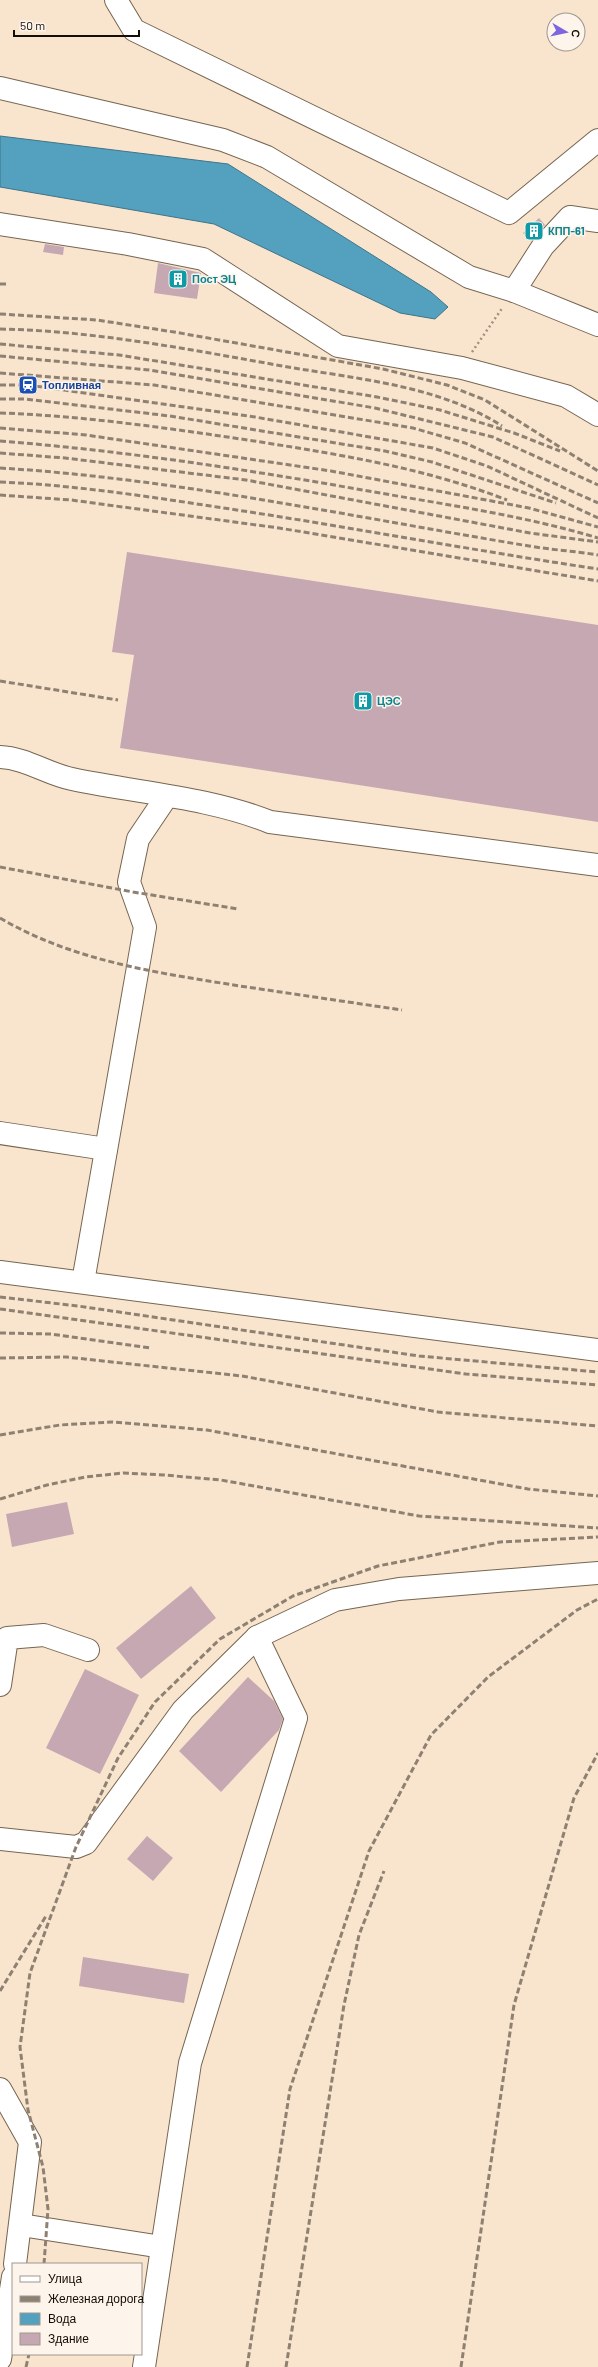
<svg xmlns="http://www.w3.org/2000/svg" width="598" height="2367" viewBox="0 0 598 2367" font-family="Barlow,sans-serif">
<rect width="100%" height="100%" fill="#f9e5ce"/>
<!-- water -->
<polygon fill="#54a0bf" stroke="#407488" points="0,136 228,164 431,292 448,307 435,319 400,313 214,224 0,187"/>
<!-- building -->
<g fill="#c6a8b3">
<polygon points="539,218 545,225 531,241 523,233"/>
<polygon points="45,244 64,247 63,255 43,252"/>
<polygon points="158,263 201,273 197,299 154,293"/>
<polygon points="127,552 598,625 598,822 120,748 134,655 112,652"/>
<polygon points="67,1502 74,1534 12,1547 6,1514"/>
<polygon points="191,1586 216,1618 141,1679 116,1648"/>
<polygon points="85,1669 139,1695 100,1774 46,1748"/>
<polygon points="248,1677 274,1701 283,1719 279,1730 221,1792 179,1751"/>
<polygon points="147,1836 173,1858 153,1881 127,1859"/>
<polygon points="83,1957 189,1974 184,2003 79,1986"/>
</g>
<g fill="none" stroke-linecap="round" stroke-linejoin="round">
<defs>
<g id="minor">
<polyline points="116,0 134,30 509,213 598,140"/>
<polyline points="0,88 223,140 267,157 469,277 514,291 598,325"/>
<polyline points="0,224 128,244 203,259 338,346 462,368 566,396 598,415"/>
<polyline points="514,291 543,246 570,217 598,221"/>
<path d="M0,757c26,1 47,17 72,22 66,14 136,18 198,43l328,43"/>
<polyline points="0,1133 106,1149"/>
<polyline points="0,1272 598,1350"/>
<polyline points="83,1282 145,927 129,882 138,839 167,796"/>
<polyline points="0,1685 7,1638 44,1635 88,1650"/>
<polyline points="0,1839 76,1847 86,1843 183,1710 257,1637 335,1600 399,1589 598,1573"/>
<polyline points="0,2089 30,2142 15,2264"/>
<polyline points="21,2225 162,2247"/>
<polyline points="0,2359 13,2277"/>
<polyline points="144,2367 190,2063 296,1718 257,1637"/>
</g>
</defs>
<!-- minor casing -->
<use href="#minor" stroke="#766551" stroke-width="24"/>
<!-- path -->
<polyline stroke="#9f907f" stroke-width="2.5" stroke-dasharray="2 3" stroke-linecap="butt" points="472,352 503,307"/>
<!-- minor -->
<use href="#minor" stroke="#fff" stroke-width="22"/>
<!-- rail -->
<g stroke="#8f8172" stroke-width="3" stroke-dasharray="6 3" stroke-linecap="butt">
<polyline points="0,284 7,284"/>
<polyline points="0,314 97,320 174,332 383,369 447,385 485,400 598,471"/>
<path d="M0,329c97,2 192,21 288,38 71,12 152,19 214,59"/>
<polyline points="0,344 119,355 377,397 440,410 514,433 560,451"/>
<polyline points="0,356 149,370 375,408 493,437 598,485"/>
<polyline points="0,373 154,385 413,428 465,443 598,503"/>
<polyline points="0,385 28,385 255,417 433,448 487,466 598,518"/>
<polyline points="0,399 25,399 170,416 385,451 432,462 556,503"/>
<path d="M0,413c87,3 174,16 261,29 86,14 163,26 246,58"/>
<polyline points="0,428 86,435 331,471 529,508 598,527"/>
<path d="M0,441c126,10 250,29 374,51 75,13 151,24 224,46"/>
<polyline points="0,453 65,458 246,480 530,533 598,542"/>
<path d="M0,468c178,11 353,49 529,78 23,4 46,5 69,9"/>
<path d="M0,482c73,3 145,14 217,25 127,19 254,43 381,62"/>
<polyline points="0,495 71,500 279,528 598,581"/>
<polyline points="0,681 118,700"/>
<polyline points="0,867 133,892 238,909"/>
<path d="M0,918c73,43 158,55 240,68 54,8 108,16 162,24"/>
<polyline points="0,1297 78,1306 419,1356 598,1372"/>
<polyline points="0,1309 466,1374 598,1385"/>
<polyline points="0,1333 51,1334 151,1348"/>
<polyline points="0,1358 66,1357 242,1376 438,1412 598,1426"/>
<polyline points="0,1435 60,1425 113,1422 207,1430 528,1489 598,1496"/>
<polyline points="0,1499 47,1485 85,1477 123,1473 164,1475 221,1480 419,1516 598,1528"/>
<polyline points="0,1991 46,1916"/>
<polyline points="44,2264 48,2209 43,2167 28,2110 20,2047 30,1973 76,1847 118,1758 155,1702 220,1639 293,1596 378,1566 500,1542 598,1537"/>
<polyline points="26,2367 29,2354"/>
<polyline points="247,2367 290,2089 369,1851 431,1735 488,1677 577,1610 598,1599"/>
<polyline points="286,2367 344,2005 359,1935 384,1871"/>
<polyline points="461,2367 514,2005 574,1798 598,1753"/>
</g>
</g>
<!-- icons -->
<defs>
<symbol id="building-square" viewBox="-11 -11 22 22"><rect x="-9" y="-9" width="18" height="18" rx="4" fill="#0f9aa8" stroke="#fdf4eb"/><path d="M-4-6H4V6H1V3H-1V6H-4ZM-2.5-4.3h1.7v1.8h-1.7ZM.8-4.3h1.7v1.8H.8ZM-2.5-1h1.7V.8h-1.7ZM.8-1h1.7V.8H.8Z" fill="#fff"/></symbol>
<symbol id="station-square" viewBox="-11 -11 22 22"><rect x="-9" y="-9" width="18" height="18" rx="4" fill="#1a4fb4" stroke="#fdf4eb"/><path d="M-3-6H3Q5-6 5-4V2Q5 4 3 4L4.5 6H3L1.5 4h-3L-3 6H-4.5L-3 4Q-5 4-5 2V-4Q-5-6-3-6ZM-3.5-4v3h7v-3ZM-3.5 1v1.5H-2V1ZM2 1v1.5H3.5V1Z" fill="#fff"/></symbol>
</defs>
<g fill-rule="evenodd">
<use href="#building-square" x="523" y="220" width="22" height="22"/>
<use href="#building-square" x="167" y="268" width="22" height="22"/>
<use href="#station-square" x="17" y="374" width="22" height="22"/>
<use href="#building-square" x="352" y="690" width="22" height="22"/>
</g>
<g text-anchor="middle" stroke-width="3" stroke-linejoin="round" paint-order="stroke">
<!-- culture labels -->
<g font-size="11" font-weight="bold" fill="#0d838f" stroke="#fdf4eb" text-anchor="start">
<text x="548" y="235">КПП-61</text>
<text x="192" y="283">Пост ЭЦ</text>
<text x="377" y="705">ЦЭС</text>
</g>
<!-- transit labels -->
<g font-size="11" font-weight="bold" fill="#164399" stroke="#fdf4eb" text-anchor="start">
<text x="42" y="389">Топливная</text>
</g>
</g>
<!-- legend -->
<rect x="12" y="2263" width="130" height="92" fill="#fdf4eb" stroke="#9f988f"/>
<rect x="20" y="2276" width="20" height="6" fill="#ffffff" stroke="#9f988f"/>
<text x="48" y="2283" font-size="12" fill="#130d06">Улица</text>
<rect x="20" y="2296" width="20" height="6" fill="#8f8172" stroke="#9f988f"/>
<text x="48" y="2303" font-size="12" fill="#130d06">Железная дорога</text>
<rect x="20" y="2313" width="20" height="12" fill="#54a0bf" stroke="#9f988f"/>
<text x="48" y="2323" font-size="12" fill="#130d06">Вода</text>
<rect x="20" y="2333" width="20" height="12" fill="#c6a8b3" stroke="#9f988f"/>
<text x="48" y="2343" font-size="12" fill="#130d06">Здание</text>
<!-- north arrow -->
<g transform="translate(566 32) rotate(99)"><circle r="19" fill="#fdf4eb" stroke="#9f988f"/>
<path d="M0-3L7 15L0 10L-7 15Z" fill="#7d65e0"/>
<text y="-6" font-size="11" font-weight="bold" text-anchor="middle" fill="#130d06">С</text>
</g>
<!-- scale -->
<path d="M14 30v6h125v-6" fill="none" stroke="#130d06" stroke-width="2"/>
<text x="20" y="30" font-size="12" fill="#130d06" stroke="#fdf4eb" stroke-width="3" paint-order="stroke">50 m</text>
</svg>
